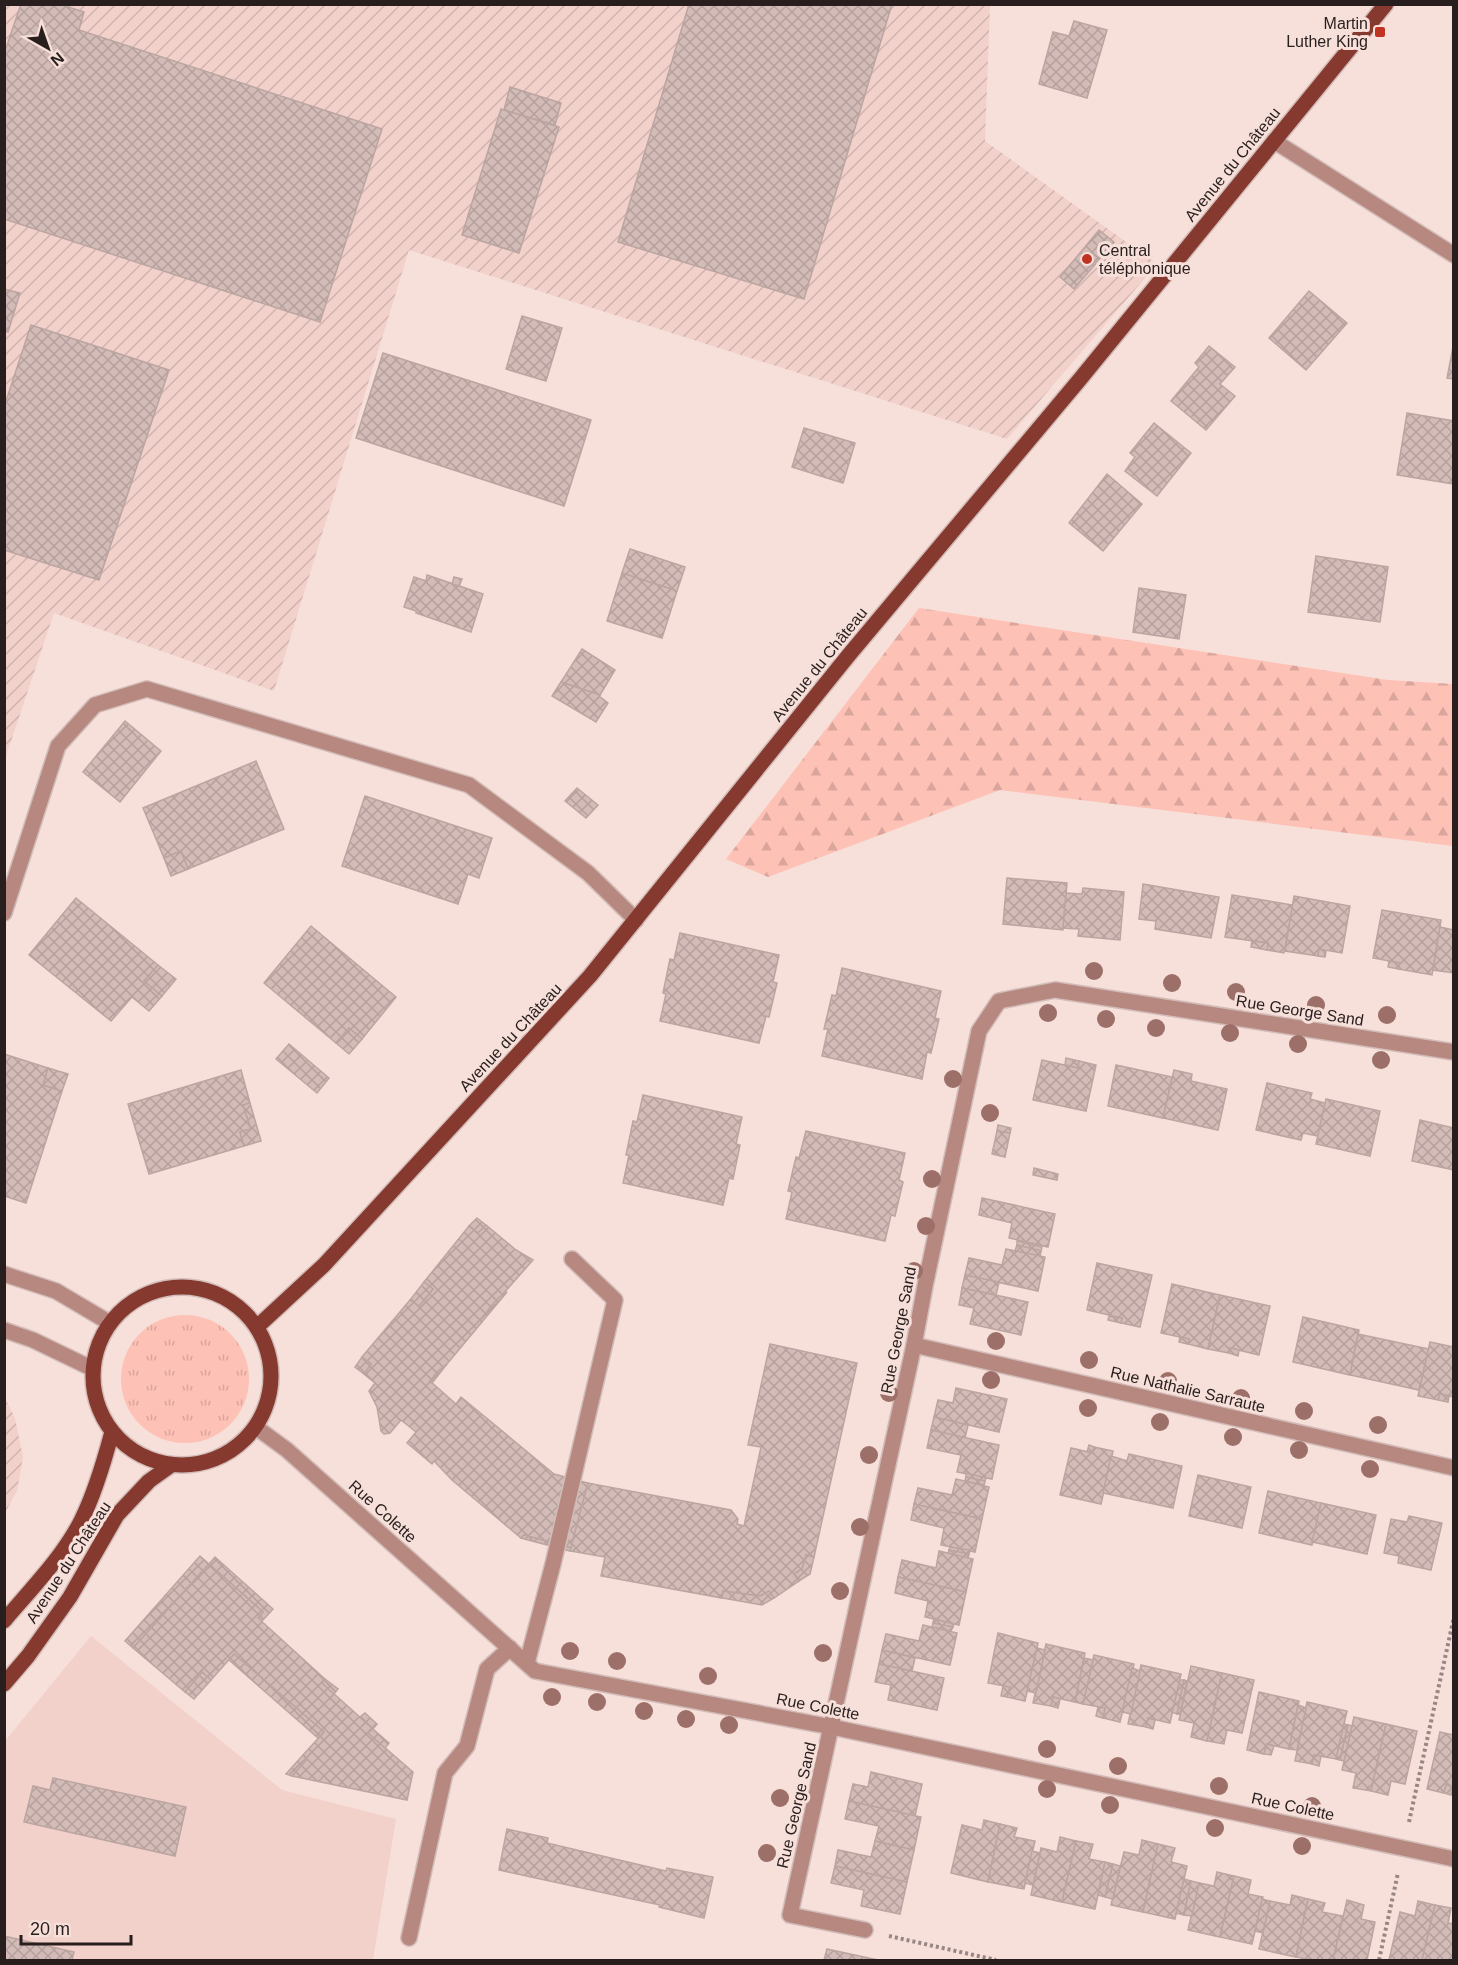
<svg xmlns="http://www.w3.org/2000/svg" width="1458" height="1965" viewBox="0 0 1458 1965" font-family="Helvetica,sans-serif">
<defs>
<pattern id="industrial-furrows" width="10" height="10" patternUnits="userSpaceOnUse" patternTransform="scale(1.5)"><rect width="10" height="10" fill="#f2d1cb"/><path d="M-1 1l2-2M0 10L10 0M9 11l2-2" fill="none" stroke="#d0b3ae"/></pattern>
<pattern id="grass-tufts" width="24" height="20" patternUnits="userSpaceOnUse" patternTransform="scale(1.5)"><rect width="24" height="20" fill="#fec1b6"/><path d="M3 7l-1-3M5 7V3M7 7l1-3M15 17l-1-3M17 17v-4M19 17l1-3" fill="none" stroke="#daa59c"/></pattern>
<pattern id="forest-firs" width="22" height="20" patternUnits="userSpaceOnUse" patternTransform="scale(1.5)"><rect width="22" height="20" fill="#fec1b6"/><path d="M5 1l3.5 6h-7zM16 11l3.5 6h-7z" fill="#daa59c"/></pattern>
<pattern id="building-cross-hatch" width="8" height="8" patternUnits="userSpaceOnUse" patternTransform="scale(1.5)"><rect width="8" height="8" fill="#d3bbb7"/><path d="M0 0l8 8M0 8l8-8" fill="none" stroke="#b5a09d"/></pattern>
</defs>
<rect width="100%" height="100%" fill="#f7dfda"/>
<!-- built -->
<polygon fill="#f2d1cb" points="91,1636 282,1790 396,1819 373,1960 5,1960 5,1741"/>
<!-- industrial -->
<g fill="url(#industrial-furrows)">
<polygon points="5,5 990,5 985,141 1157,264 1007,439 409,250 274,691 54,613 5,759"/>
<polygon points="4,1396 15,1418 23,1457 17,1491 5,1513"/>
</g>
<!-- grass -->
<circle fill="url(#grass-tufts)" cx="185" cy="1379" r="64"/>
<!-- forest -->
<polygon fill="url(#forest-firs)" points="919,608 1388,680 1453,684 1453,846 1000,790 768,877 726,859"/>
<!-- building -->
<g fill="url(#building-cross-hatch)" stroke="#bca5a0" stroke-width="1.5">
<polygon points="21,4 59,4 84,12 79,30 382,129 320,322 4,219 4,54"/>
<polygon points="689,4 892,4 804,299 618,242"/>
<polygon points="1074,21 1107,30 1087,98 1039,84 1053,32 1069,36"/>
<polygon points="510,87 561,103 555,125 504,110"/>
<polygon points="501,109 559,127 519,253 462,235"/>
<polygon points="1099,230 1114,242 1074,289 1060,277"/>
<polygon points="4,289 20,293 8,332 4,331"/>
<polygon points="1309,291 1347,323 1306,370 1269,338"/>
<polygon points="522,316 562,328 546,381 506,369"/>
<polygon points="31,325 169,370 99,580 4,550 4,400 6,401"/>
<polygon points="1454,342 1454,379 1447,378"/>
<polygon points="1209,346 1235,367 1220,384 1235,396 1206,430 1171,401 1199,367 1195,363"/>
<polygon points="383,353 591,420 564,506 356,438"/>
<polygon points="1407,413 1454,421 1454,484 1397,475"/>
<polygon points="1154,423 1191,453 1157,496 1125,471 1135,457 1130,453"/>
<polygon points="804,428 855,443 843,483 792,467"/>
<polygon points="1107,474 1142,504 1103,551 1069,523"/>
<polygon points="630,549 685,567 677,591 622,573"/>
<polygon points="1316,556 1388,567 1380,622 1308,612"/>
<polygon points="622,573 677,591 662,638 607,621"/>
<polygon points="427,575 483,594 471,632 416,613 416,611 404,607 414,577 426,581"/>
<polygon points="454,577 462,579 459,586 452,584"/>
<polygon points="1139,588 1186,595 1179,639 1133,632"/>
<polygon points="582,649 615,670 600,695 561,682"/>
<polygon points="561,682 600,695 599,696 608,703 596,722 552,696"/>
<polygon points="125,721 161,751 120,802 83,772"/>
<polygon points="256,761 284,829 188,869 181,851 164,858 143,808"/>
<polygon points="577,788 598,805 586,818 565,801"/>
<polygon points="365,796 492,838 479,878 468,874 458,904 342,866"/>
<polygon points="181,851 188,869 171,876 164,858"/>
<polygon points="1007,878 1067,883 1063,930 1003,924"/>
<polygon points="1143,884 1219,897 1211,938 1155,929 1156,921 1139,919"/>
<polygon points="1083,888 1124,892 1120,940 1078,936 1079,929 1063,928 1066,893 1082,894"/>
<polygon points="1232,895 1293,905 1284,953 1267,950 1268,943 1225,937"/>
<polygon points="1294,896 1350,906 1342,953 1319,949 1318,956 1285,951"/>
<polygon points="76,898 158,965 144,981 162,996 149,1011 132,997 111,1021 29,955"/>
<polygon points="1382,910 1441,920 1432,975 1398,969 1400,963 1373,958"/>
<polygon points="311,926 396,997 362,1039 349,1028 336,1043 264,983"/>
<polygon points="1440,927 1454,930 1454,973 1433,970"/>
<polygon points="680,933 779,955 773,982 777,983 769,1017 766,1016 759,1043 660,1021 666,994 663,993 670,959 674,960"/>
<polygon points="1252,941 1268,943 1267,950 1251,947"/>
<polygon points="1319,949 1326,951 1325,957 1318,956"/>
<polygon points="1389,961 1400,963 1398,969 1388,967"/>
<polygon points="158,965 176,979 162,996 144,981"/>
<polygon points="842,968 941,991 935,1018 939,1019 931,1053 927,1052 922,1079 822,1056 828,1029 824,1029 832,995 836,996"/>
<polygon points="349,1028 362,1039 349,1054 336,1043"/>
<polygon points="289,1044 329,1078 317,1093 276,1059"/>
<polygon points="4,1054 48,1068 43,1085 62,1091 26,1203 4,1196"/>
<polygon points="1066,1058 1079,1061 1078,1068 1065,1065"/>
<polygon points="1042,1060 1078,1068 1079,1061 1096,1065 1086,1111 1033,1100"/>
<polygon points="1116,1065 1172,1077 1163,1118 1108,1106"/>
<polygon points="48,1068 68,1074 62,1091 43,1085"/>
<polygon points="241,1070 250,1103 243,1105 251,1129 240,1132 244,1146 149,1174 128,1104"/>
<polygon points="1174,1070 1192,1074 1191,1081 1227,1089 1218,1130 1163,1118"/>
<polygon points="1267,1083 1312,1093 1310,1099 1325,1103 1318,1136 1303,1133 1301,1140 1256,1130"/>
<polygon points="643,1095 742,1117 736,1144 740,1145 733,1179 729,1178 723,1205 623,1183 629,1155 626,1155 633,1121 637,1122"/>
<polygon points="1326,1099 1380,1111 1370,1156 1316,1144"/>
<polygon points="250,1103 261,1141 244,1146 240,1132 251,1129 243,1105"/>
<polygon points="1420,1120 1454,1128 1454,1170 1412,1161"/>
<polygon points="998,1125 1011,1128 1010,1133 997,1131"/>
<polygon points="806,1131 905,1153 899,1180 903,1182 895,1216 891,1215 885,1241 786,1219 792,1192 788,1191 796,1157 799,1158"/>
<polygon points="997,1131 1010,1133 1005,1157 992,1154"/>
<polygon points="1034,1168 1058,1174 1057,1180 1033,1175"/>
<polygon points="982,1198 1055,1214 1048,1247 1009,1238 1012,1223 979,1215"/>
<polygon points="477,1218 486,1225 478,1233 469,1226"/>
<polygon points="486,1225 516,1250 533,1260 480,1320 482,1322 447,1364 430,1381 456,1404 461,1397 554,1474 588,1483 571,1548 524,1535 521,1538 452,1480 434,1461 432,1464 407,1443 416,1432 401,1420 390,1433 384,1434 381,1431 377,1407 369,1391 375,1383 364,1374 371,1364 362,1357 410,1300 419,1306 426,1298 433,1289 424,1282 469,1226 478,1233"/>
<polygon points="1017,1241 1042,1247 1041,1251 1017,1245"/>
<polygon points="1017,1245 1041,1251 1040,1256 1015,1251"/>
<polygon points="1006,1249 1045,1257 1038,1291 965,1275 969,1258 1002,1265"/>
<polygon points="1097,1263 1152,1275 1140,1327 1121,1323 1122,1318 1087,1310"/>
<polygon points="965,1275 999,1282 996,1295 962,1288"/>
<polygon points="424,1282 433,1289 419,1306 410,1300"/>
<polygon points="1172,1284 1220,1295 1208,1349 1188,1344 1189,1339 1161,1333"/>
<polygon points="962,1288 1028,1302 1021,1335 970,1324 974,1308 959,1305"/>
<polygon points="507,1292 482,1322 480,1320 498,1298"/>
<polygon points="1220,1295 1270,1306 1259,1355 1230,1348 1229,1353 1208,1349"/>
<polygon points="1109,1316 1122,1318 1121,1323 1108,1320"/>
<polygon points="1303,1317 1359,1330 1350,1375 1293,1362"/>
<polygon points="1358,1334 1429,1349 1419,1390 1350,1375"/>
<polygon points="1180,1337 1189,1339 1188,1344 1179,1342"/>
<polygon points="1430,1342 1454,1347 1454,1397 1440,1394 1438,1400 1418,1396"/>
<polygon points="770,1344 857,1363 814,1557 806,1555 802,1569 794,1574 799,1581 774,1598 769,1591 760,1596 723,1591 722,1598 601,1576 605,1557 570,1551 588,1483 731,1510 738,1519 737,1524 744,1526 761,1447 748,1445"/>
<polygon points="1230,1348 1239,1350 1238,1356 1229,1353"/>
<polygon points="362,1357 371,1364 364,1374 355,1367"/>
<polygon points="447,1364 432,1383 430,1381 438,1371"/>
<polygon points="956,1388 1007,1399 999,1432 934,1417 938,1400 953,1403"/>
<polygon points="1440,1394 1449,1396 1448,1402 1438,1400"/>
<polygon points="934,1417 968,1425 965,1438 931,1430"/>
<polygon points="931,1430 999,1445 992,1479 957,1472 961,1455 927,1448"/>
<polygon points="1089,1445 1094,1447 1093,1453 1087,1452"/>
<polygon points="1094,1447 1113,1451 1101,1504 1060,1495 1071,1448 1093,1453"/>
<polygon points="1129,1454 1182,1466 1173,1508 1103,1493 1111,1456 1127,1461"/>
<polygon points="966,1473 986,1478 985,1481 966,1477"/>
<polygon points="1198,1475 1251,1487 1242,1528 1189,1516"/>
<polygon points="966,1477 985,1481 984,1485 965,1481"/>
<polygon points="956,1479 989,1487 982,1519 914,1504 918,1488 952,1495"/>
<polygon points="1268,1491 1321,1503 1312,1545 1259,1533"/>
<polygon points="1321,1503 1376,1515 1367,1554 1312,1542"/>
<polygon points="914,1504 982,1519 975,1552 941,1545 944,1528 911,1520"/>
<polygon points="1409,1516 1442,1523 1431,1570 1398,1563 1399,1556 1384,1553 1391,1519 1407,1522"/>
<polygon points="524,1535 571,1548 570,1551 521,1538"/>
<polygon points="950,1547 970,1550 969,1554 949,1550"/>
<polygon points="949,1550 969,1554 968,1558 948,1554"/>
<polygon points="939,1551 973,1559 966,1592 898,1577 902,1560 936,1568"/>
<polygon points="806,1555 814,1557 810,1574 799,1581 794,1574 802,1569"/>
<polygon points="200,1556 209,1564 133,1648 125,1641"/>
<polygon points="215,1557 273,1609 261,1622 258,1618 263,1612 209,1564"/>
<polygon points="209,1564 263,1612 258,1618 325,1679 322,1683 373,1729 368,1733 413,1772 407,1800 292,1776 307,1759 303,1755 324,1732 234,1654 211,1680 202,1672 185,1692 133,1648"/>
<polygon points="898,1577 966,1592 959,1625 925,1617 928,1601 895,1593"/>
<polygon points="723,1591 760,1596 769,1591 774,1598 762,1605 722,1598"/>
<polygon points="934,1619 954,1624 953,1627 933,1623"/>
<polygon points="933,1623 953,1627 951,1631 932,1627"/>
<polygon points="923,1625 957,1633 950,1665 882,1650 886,1634 919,1641"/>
<polygon points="998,1633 1038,1643 1025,1701 1007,1697 1010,1687 988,1683"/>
<polygon points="1046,1644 1085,1653 1075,1702 1053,1697 1051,1706 1033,1703"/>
<polygon points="1037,1648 1045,1650 1036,1693 1027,1691"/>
<polygon points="882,1650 915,1658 912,1671 879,1664"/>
<polygon points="234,1654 324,1732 318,1738 229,1660"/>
<polygon points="1094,1655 1134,1664 1120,1722 1103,1718 1105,1708 1083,1704"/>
<polygon points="1084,1658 1093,1660 1083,1704 1075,1702"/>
<polygon points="879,1664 944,1678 937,1710 888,1700 891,1685 875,1682"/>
<polygon points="1141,1665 1181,1674 1170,1723 1148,1718 1146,1727 1128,1724"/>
<polygon points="1191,1666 1222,1673 1207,1741 1191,1737 1194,1723 1179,1720"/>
<polygon points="1132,1668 1140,1671 1131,1714 1122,1712"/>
<polygon points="202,1672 211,1680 194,1699 185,1692"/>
<polygon points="1222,1673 1254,1680 1242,1733 1227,1730 1224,1744 1207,1741"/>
<polygon points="325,1679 338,1689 334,1694 322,1683"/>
<polygon points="1180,1680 1184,1680 1177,1714 1172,1712"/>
<polygon points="1184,1680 1187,1681 1180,1714 1177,1714"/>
<polygon points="1003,1686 1010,1687 1007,1697 1001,1696"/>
<polygon points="1259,1692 1299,1701 1289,1749 1267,1744 1264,1754 1247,1750"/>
<polygon points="1053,1697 1060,1699 1058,1708 1051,1706"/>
<polygon points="1307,1702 1347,1711 1336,1759 1314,1755 1312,1764 1295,1761"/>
<polygon points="1298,1705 1306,1708 1297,1750 1289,1749"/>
<polygon points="1098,1707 1105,1708 1103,1718 1096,1716"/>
<polygon points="365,1713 377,1724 373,1729 360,1717"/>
<polygon points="1354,1717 1386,1724 1371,1791 1353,1788 1356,1773 1342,1770"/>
<polygon points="1148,1718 1155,1720 1153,1729 1146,1727"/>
<polygon points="1344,1724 1348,1725 1340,1760 1336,1759"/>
<polygon points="1386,1724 1417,1731 1405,1784 1391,1781 1388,1795 1371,1791"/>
<polygon points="1348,1725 1352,1726 1344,1761 1340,1760"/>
<polygon points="373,1729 389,1743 385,1748 368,1733"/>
<polygon points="1440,1732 1454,1735 1454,1786 1446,1785 1444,1793 1427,1789"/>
<polygon points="1267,1744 1274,1746 1271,1755 1264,1754"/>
<polygon points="303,1755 307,1759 292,1776 286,1774"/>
<polygon points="1314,1755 1321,1756 1319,1766 1312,1764"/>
<polygon points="871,1772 922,1784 915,1816 849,1801 853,1784 868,1787"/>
<polygon points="53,1778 186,1807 175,1856 24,1822 33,1786 50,1790"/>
<polygon points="1446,1785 1453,1786 1451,1795 1444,1793"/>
<polygon points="849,1801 921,1817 914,1850 875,1841 879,1826 845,1819"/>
<polygon points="984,1820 1000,1824 988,1882 951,1873 962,1825 982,1830"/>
<polygon points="1000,1824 1017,1828 1014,1837 1035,1841 1024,1889 988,1882"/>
<polygon points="507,1829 548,1838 547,1843 666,1871 667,1868 713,1877 704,1918 659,1907 660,1905 499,1870"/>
<polygon points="1060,1837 1076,1841 1062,1902 1031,1895 1041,1848 1057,1852"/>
<polygon points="1142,1840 1158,1844 1143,1912 1111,1905 1124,1852 1139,1855"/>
<polygon points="875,1841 914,1850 907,1882 835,1866 838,1850 871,1857"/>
<polygon points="1076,1841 1093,1844 1089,1859 1105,1862 1095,1909 1062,1902"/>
<polygon points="1158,1844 1175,1848 1171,1862 1187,1866 1175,1919 1143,1912"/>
<polygon points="1032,1851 1040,1853 1033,1885 1025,1883"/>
<polygon points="1105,1862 1113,1864 1105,1897 1098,1895"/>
<polygon points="1113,1864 1120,1866 1113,1899 1105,1897"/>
<polygon points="835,1866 907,1882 900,1914 861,1906 864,1890 831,1883"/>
<polygon points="1217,1872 1234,1876 1220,1937 1188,1930 1199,1883 1214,1886"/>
<polygon points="1234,1876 1251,1880 1248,1894 1263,1897 1252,1944 1220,1937"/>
<polygon points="1184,1879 1191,1881 1184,1915 1176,1913"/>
<polygon points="1191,1881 1199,1883 1192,1916 1184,1915"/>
<polygon points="1292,1895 1308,1899 1296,1957 1259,1949 1270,1901 1290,1905"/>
<polygon points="1262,1899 1270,1901 1263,1933 1255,1931"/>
<polygon points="1308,1899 1325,1903 1322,1912 1343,1916 1333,1960 1312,1960 1296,1957"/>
<polygon points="1347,1900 1364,1905 1361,1919 1375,1922 1367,1960 1333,1960"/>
<polygon points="1418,1901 1435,1905 1422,1960 1389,1960 1400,1912 1415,1916"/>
<polygon points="1435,1905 1451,1908 1448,1923 1454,1924 1454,1960 1422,1960"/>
<polygon points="4,1936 74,1952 72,1960 4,1960"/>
<polygon points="827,1949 878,1960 824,1960"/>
</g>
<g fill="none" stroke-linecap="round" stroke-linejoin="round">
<defs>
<g id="minor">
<polyline points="1274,141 1454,255"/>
<polyline points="4,913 58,746 95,705 147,689 469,785 588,873 636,920"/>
<polyline points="4,1274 56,1291 110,1323"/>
<polyline points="4,1330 33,1340 93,1369"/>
<polyline points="914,1345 1454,1468"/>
<polyline points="257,1428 287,1450 535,1671 832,1727 1454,1859"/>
<polyline points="527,1663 553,1564 615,1300 572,1259"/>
<polyline points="865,1930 790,1915 914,1345 925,1286 979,1031 999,1001 1055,990 1454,1052"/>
<polyline points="409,1938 445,1773 467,1746 487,1669 510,1648"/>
</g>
<g id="major">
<circle cx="182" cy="1376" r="89"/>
<polyline points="258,1326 324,1265 590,976 848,656 1081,378 1386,4"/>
<path d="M4,1621c27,-32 58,-63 77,-100 14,-28 23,-59 31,-89"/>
<polyline points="4,1684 28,1656 70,1597 117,1515 149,1481 170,1466"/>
</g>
</defs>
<!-- minor casing -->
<use href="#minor" stroke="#d2bcb8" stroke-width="18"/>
<!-- major casing -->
<use href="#major" stroke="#d2bcb8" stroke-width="18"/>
<!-- path -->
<g stroke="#978683" stroke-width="4" stroke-dasharray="3 3" stroke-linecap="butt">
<polyline points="1409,1822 1454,1617"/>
<polyline points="889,1936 996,1960"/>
<polyline points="1379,1960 1398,1873"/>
</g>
<!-- minor -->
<use href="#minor" stroke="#b68880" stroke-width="15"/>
<!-- major -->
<use href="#major" stroke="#86392e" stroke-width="15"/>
</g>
<!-- trees -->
<g fill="#9c6f69">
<circle cx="1094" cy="971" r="9"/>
<circle cx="1172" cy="983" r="9"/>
<circle cx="1236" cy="992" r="9"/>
<circle cx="1316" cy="1005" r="9"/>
<circle cx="1048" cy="1013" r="9"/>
<circle cx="1387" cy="1015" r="9"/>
<circle cx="1106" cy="1019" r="9"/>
<circle cx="1156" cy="1028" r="9"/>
<circle cx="1230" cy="1033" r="9"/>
<circle cx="1298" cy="1044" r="9"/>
<circle cx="1381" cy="1060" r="9"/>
<circle cx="953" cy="1079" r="9"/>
<circle cx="990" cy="1113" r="9"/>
<circle cx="932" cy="1179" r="9"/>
<circle cx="926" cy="1226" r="9"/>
<circle cx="914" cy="1271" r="9"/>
<circle cx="996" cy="1341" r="9"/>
<circle cx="1089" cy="1360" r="9"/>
<circle cx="991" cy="1380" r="9"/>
<circle cx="1168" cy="1381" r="9"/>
<circle cx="889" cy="1393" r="9"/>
<circle cx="1241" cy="1398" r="9"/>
<circle cx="1088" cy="1408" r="9"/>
<circle cx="1304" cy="1411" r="9"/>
<circle cx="1160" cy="1422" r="9"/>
<circle cx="1378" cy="1425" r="9"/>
<circle cx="1233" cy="1437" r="9"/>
<circle cx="1299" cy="1450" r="9"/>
<circle cx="869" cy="1455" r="9"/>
<circle cx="1370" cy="1469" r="9"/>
<circle cx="860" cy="1527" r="9"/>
<circle cx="840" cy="1591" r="9"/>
<circle cx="570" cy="1651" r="9"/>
<circle cx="823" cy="1653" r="9"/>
<circle cx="617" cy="1661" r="9"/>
<circle cx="708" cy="1676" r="9"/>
<circle cx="552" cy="1697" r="9"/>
<circle cx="597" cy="1702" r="9"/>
<circle cx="644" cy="1711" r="9"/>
<circle cx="686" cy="1719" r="9"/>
<circle cx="729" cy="1725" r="9"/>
<circle cx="1047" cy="1749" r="9"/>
<circle cx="1118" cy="1766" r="9"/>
<circle cx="1219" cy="1786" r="9"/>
<circle cx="1047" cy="1789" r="9"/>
<circle cx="780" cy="1798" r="9"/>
<circle cx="1110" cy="1805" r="9"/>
<circle cx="1312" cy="1806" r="9"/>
<circle cx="1215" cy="1828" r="9"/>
<circle cx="1302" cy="1846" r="9"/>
<circle cx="767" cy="1853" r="9"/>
</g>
<!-- markers -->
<g fill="#c03323" stroke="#f7dfda" stroke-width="2">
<rect x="1374" y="26" width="12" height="12" rx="3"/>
<circle cx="1087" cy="259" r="6"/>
</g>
<g text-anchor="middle" stroke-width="6" stroke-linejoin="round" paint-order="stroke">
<!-- poi labels -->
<g font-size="16" fill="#271e1d" stroke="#f7dfda" text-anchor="end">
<text x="1368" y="29">Martin<tspan x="1368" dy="18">Luther King</tspan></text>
<text x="1099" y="256" text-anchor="start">Central<tspan x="1099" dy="18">téléphonique</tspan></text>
</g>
<!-- street labels -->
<g font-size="16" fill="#271e1d" stroke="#f7dfda">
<text transform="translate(1232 164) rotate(-51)" y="6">Avenue du Château</text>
<text transform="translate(819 664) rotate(-51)" y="6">Avenue du Château</text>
<text transform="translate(1300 1010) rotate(9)" y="6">Rue George Sand</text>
<text transform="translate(510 1037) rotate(-47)" y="6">Avenue du Château</text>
<text transform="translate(898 1330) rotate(-79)" y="6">Rue George Sand</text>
<text transform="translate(1188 1389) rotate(13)" y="6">Rue Nathalie Sarraute</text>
<text transform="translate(383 1511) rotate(42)" y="6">Rue Colette</text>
<text transform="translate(68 1562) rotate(-57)" y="6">Avenue du Château</text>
<text transform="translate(818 1706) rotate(11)" y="6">Rue Colette</text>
<text transform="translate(796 1805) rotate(-77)" y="6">Rue George Sand</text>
<text transform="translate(1293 1806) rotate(12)" y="6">Rue Colette</text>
</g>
</g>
<!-- border -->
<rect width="1458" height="1965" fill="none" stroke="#271e1d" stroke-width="12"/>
<!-- north arrow -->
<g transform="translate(48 48) rotate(140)" stroke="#f7dfda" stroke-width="4.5" paint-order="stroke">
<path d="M0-4.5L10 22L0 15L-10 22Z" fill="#271e1d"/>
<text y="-9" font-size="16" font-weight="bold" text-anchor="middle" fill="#271e1d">N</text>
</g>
<!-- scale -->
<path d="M21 1935v9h110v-9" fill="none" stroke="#271e1d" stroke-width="3"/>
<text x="30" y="1935" font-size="18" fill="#271e1d" stroke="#f7dfda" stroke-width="4.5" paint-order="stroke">20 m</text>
</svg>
